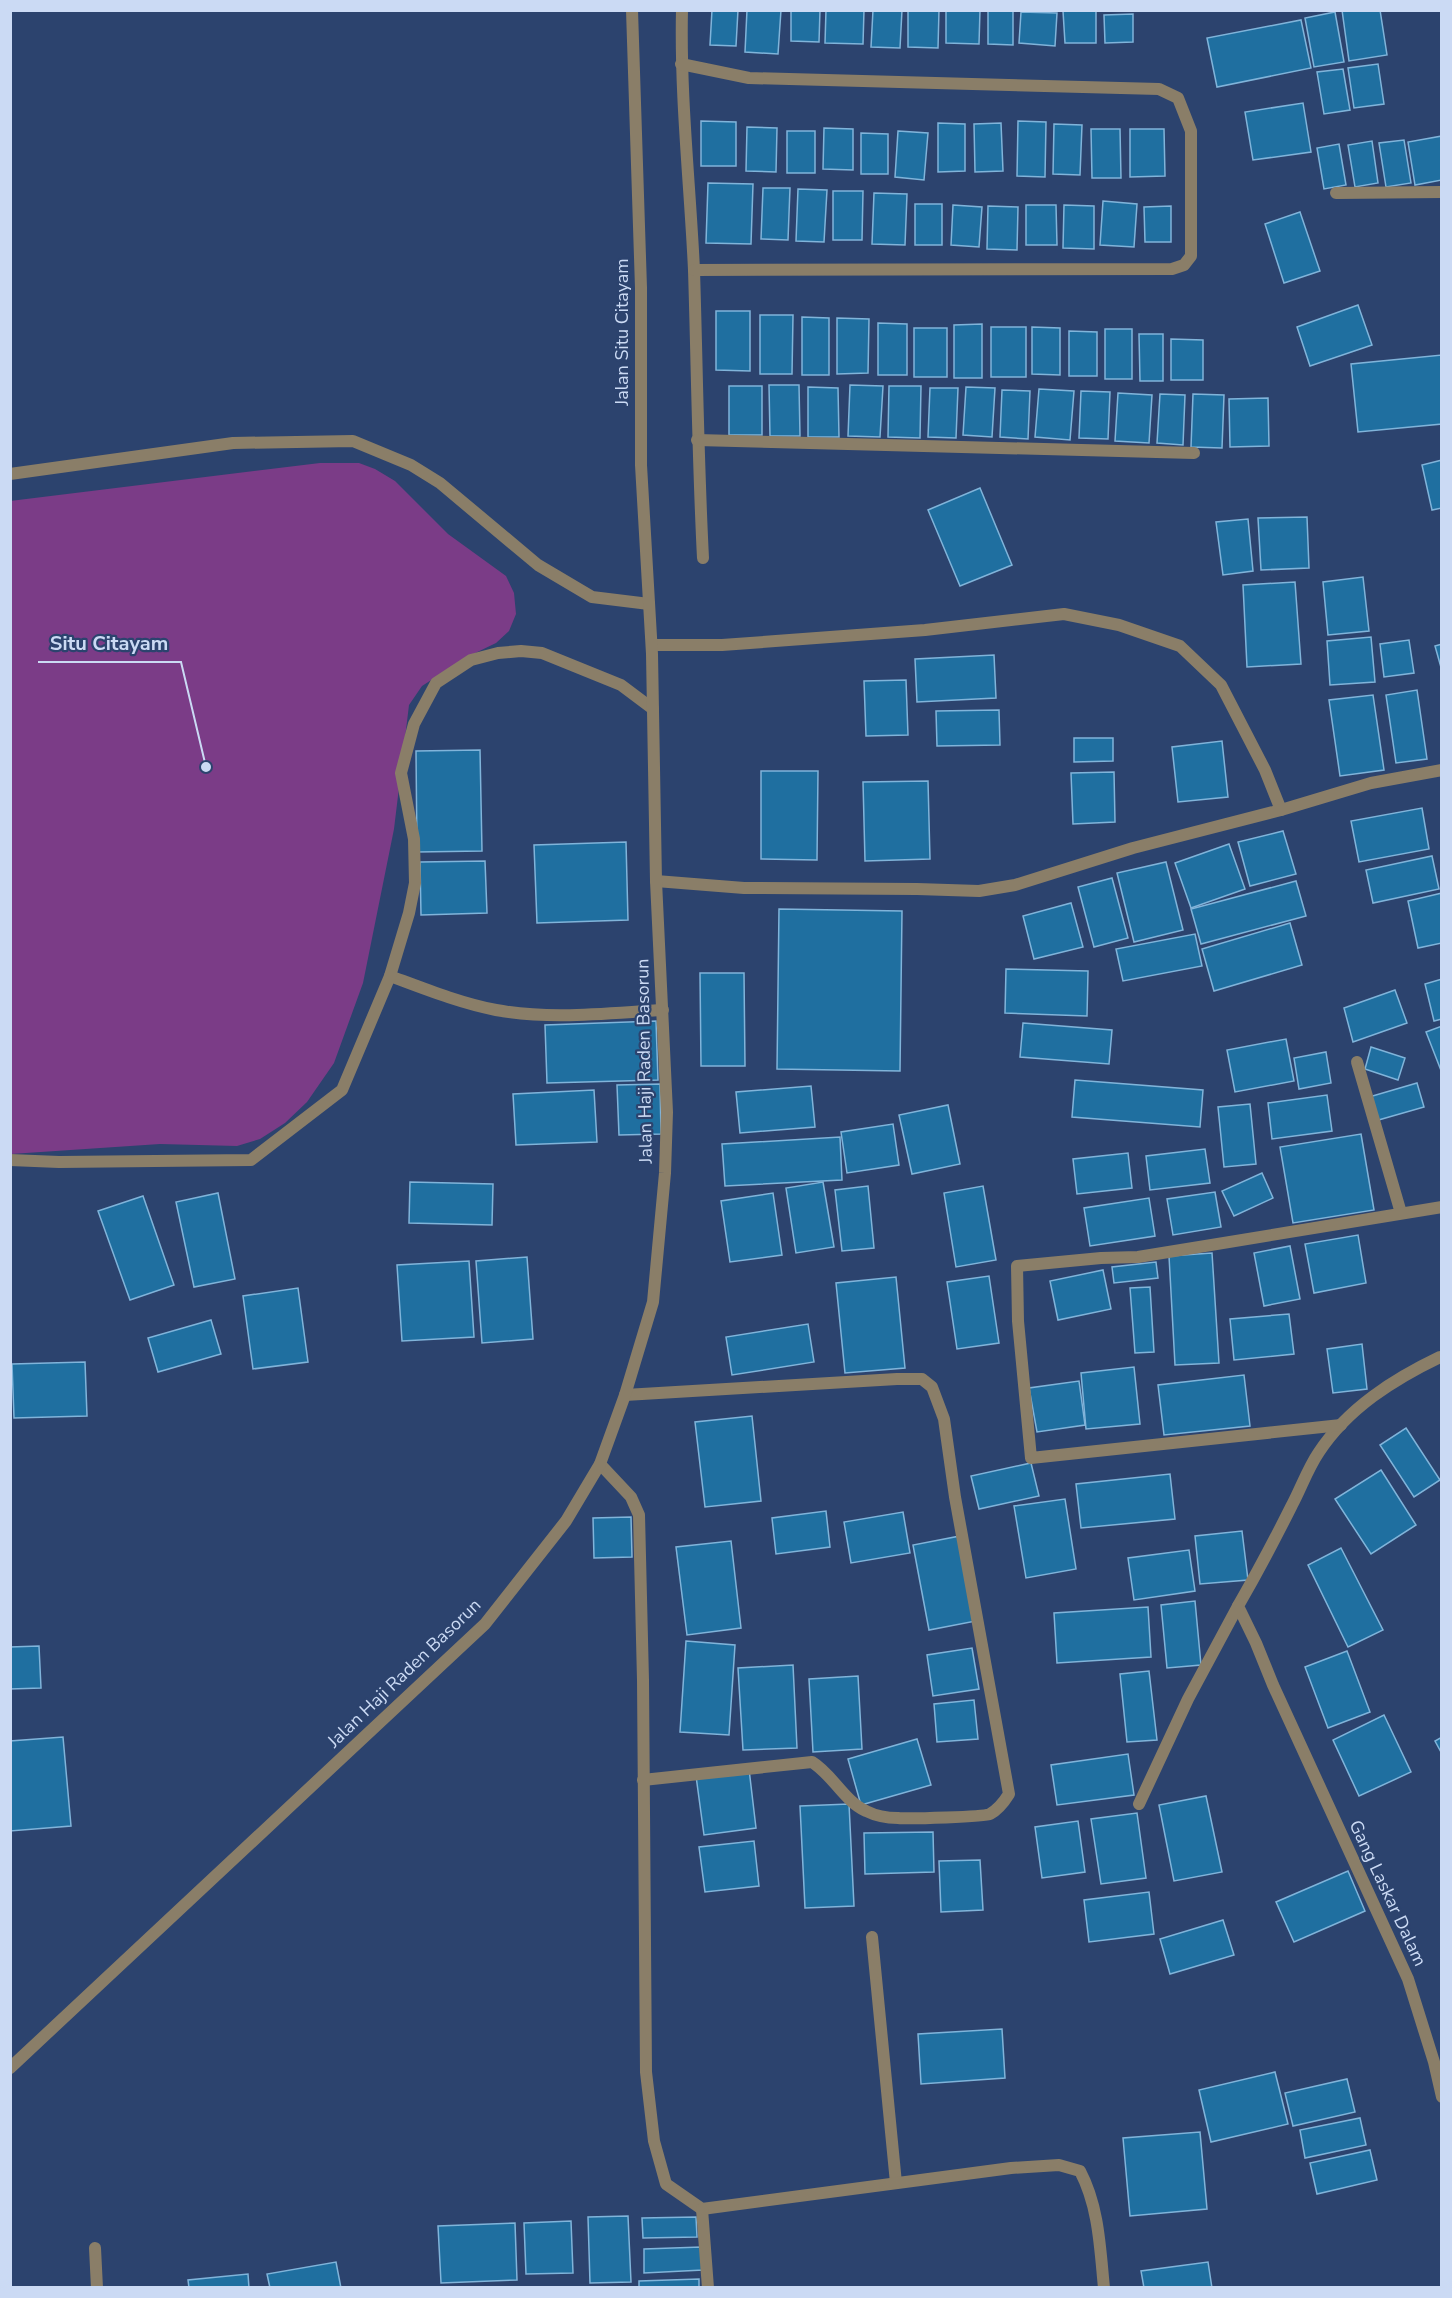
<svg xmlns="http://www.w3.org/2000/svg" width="1452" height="2298" viewBox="0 0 1452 2298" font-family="'Nunito Sans',sans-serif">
<rect width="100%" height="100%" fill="#2c436e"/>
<!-- water -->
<polygon fill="#7b3c87" points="320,463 359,463 375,469 395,481 448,534 506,576 514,593 516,614 509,631 496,643 467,657 422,686 409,705 394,829 363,983 334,1063 307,1102 285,1123 260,1139 237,1146 160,1144 11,1154 10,501"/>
<!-- building -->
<g fill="#1f6fa0" stroke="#80b4da" stroke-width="1.5">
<polygon points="712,10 738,10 736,46 710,45"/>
<polygon points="747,10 781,10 778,54 745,52"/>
<polygon points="791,10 820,10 819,42 791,41"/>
<polygon points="826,10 864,10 863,44 825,43"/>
<polygon points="873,10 902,10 900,48 871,47"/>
<polygon points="908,10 939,10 938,48 908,47"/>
<polygon points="946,10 980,10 979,44 946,43"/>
<polygon points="988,10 1013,10 1013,45 988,44"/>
<polygon points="1342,10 1380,10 1387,55 1349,61"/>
<polygon points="1063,11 1096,11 1096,43 1065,43"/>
<polygon points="1021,12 1057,13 1055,46 1019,43"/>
<polygon points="1335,12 1344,62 1314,67 1305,18"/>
<polygon points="1133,14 1133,42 1105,43 1104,15"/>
<polygon points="1301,20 1311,68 1217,87 1207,38"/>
<polygon points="1378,64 1384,104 1354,108 1348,68"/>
<polygon points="1343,69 1350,110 1324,114 1317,72"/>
<polygon points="1303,103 1311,152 1253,160 1245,112"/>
<polygon points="701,121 736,122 736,166 701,166"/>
<polygon points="1018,121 1046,122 1045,177 1017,176"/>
<polygon points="938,123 965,124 965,171 938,172"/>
<polygon points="1001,123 1003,171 975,172 974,124"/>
<polygon points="1054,124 1082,125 1080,175 1053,174"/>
<polygon points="747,127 777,128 776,172 746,171"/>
<polygon points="824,128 853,129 853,170 823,169"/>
<polygon points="1091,129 1120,129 1121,178 1092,178"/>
<polygon points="1130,129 1164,129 1165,176 1130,177"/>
<rect x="787" y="131" width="28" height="42"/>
<polygon points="898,131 928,133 924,180 895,177"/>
<polygon points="861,133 888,134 888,174 861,174"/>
<polygon points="1442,136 1442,180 1415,185 1408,142"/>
<polygon points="1404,140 1411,183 1386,187 1379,143"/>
<polygon points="1372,141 1378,183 1355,187 1348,145"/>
<polygon points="1339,144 1346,185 1324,189 1317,148"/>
<polygon points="708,183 753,184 751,244 706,243"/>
<polygon points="763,188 790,188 788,240 761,239"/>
<polygon points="798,189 827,190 824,242 796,241"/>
<polygon points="833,191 863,191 862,240 833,240"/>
<polygon points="874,193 907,194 905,245 872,244"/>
<polygon points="1103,201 1137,204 1134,247 1100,245"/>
<rect x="915" y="204" width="27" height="41"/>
<polygon points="953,205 982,207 979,247 951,245"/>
<polygon points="1026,205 1056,205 1057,245 1026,245"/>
<polygon points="1064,205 1094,206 1094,249 1063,248"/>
<polygon points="988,206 1018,207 1017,250 987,249"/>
<polygon points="1171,206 1171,242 1145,242 1144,207"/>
<polygon points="1300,212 1320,271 1284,283 1265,224"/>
<polygon points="1358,305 1372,345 1310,366 1297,327"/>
<polygon points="716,311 750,311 750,371 716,370"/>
<polygon points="760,315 793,315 792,374 760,374"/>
<polygon points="802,317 829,318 829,375 802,375"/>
<polygon points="837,318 869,319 868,373 837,374"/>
<polygon points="878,323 907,324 907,375 878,375"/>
<polygon points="982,324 982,378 954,378 954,325"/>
<rect x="991" y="327" width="35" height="50"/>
<polygon points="1032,327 1060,328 1060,375 1032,374"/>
<rect x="914" y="328" width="33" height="49"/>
<rect x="1105" y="329" width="27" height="50"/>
<polygon points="1069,331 1097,332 1097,376 1069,376"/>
<polygon points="1139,334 1163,334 1163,381 1140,381"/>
<polygon points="1171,339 1203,340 1203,380 1171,380"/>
<polygon points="1442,355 1442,424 1358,432 1351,364"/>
<polygon points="769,385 799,385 800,436 770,436"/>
<polygon points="850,385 883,386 880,437 848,436"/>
<rect x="729" y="386" width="33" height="49"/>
<polygon points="889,386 921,386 920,438 888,437"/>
<polygon points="808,387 838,388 839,437 808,437"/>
<polygon points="966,387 995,388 992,437 963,435"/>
<polygon points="930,388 958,388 956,438 928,437"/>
<polygon points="1039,389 1074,391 1070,440 1035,437"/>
<polygon points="1002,390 1030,391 1028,439 1000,437"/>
<polygon points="1081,391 1110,392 1108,439 1079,438"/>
<polygon points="1118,393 1152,395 1149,443 1115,441"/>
<polygon points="1160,394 1185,395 1183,445 1157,443"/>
<polygon points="1193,394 1224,395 1222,448 1191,447"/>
<polygon points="1268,398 1269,446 1230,447 1229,399"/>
<polygon points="1442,460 1442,508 1432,510 1422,465"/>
<polygon points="980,488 1012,565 960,586 928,510"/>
<polygon points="1307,517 1309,568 1261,570 1258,518"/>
<polygon points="1248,519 1253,571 1223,575 1216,522"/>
<polygon points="1363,577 1369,631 1328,635 1323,582"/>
<polygon points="1295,582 1301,664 1247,667 1243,585"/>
<polygon points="1371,637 1375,682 1330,685 1327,641"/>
<polygon points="1409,640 1414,673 1384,677 1380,644"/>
<polygon points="1442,644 1442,671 1435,646"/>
<polygon points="994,655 996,698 917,702 915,659"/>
<polygon points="906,680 908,735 866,736 864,681"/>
<polygon points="1417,690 1427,759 1396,763 1386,695"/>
<polygon points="1373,695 1384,770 1340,776 1329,700"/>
<polygon points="999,710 1000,745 937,746 936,711"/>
<polygon points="1074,738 1113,738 1113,761 1074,762"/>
<polygon points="1222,741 1228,797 1178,802 1172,747"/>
<polygon points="480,750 482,851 417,852 416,751"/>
<polygon points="761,771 818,771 817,860 761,859"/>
<polygon points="1114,772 1115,822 1073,824 1071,773"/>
<polygon points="928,781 930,859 865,861 863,782"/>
<polygon points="1422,808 1429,849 1359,862 1351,821"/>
<polygon points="1283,831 1296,874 1250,886 1238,842"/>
<polygon points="626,842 628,920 537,923 534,845"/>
<polygon points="1229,844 1245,889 1191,908 1175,863"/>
<polygon points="1432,856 1439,889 1373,903 1366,870"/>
<polygon points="485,861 487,913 421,915 420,862"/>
<polygon points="1166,862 1183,930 1134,942 1117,873"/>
<polygon points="1112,878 1128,938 1094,947 1078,887"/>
<polygon points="1296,881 1306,916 1201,944 1191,909"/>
<polygon points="1442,893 1442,943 1418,948 1408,901"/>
<polygon points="1071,903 1083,947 1034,959 1023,916"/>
<polygon points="779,909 902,911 900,1071 777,1069"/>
<polygon points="1290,923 1302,965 1214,991 1202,949"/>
<polygon points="1195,934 1202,966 1123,981 1116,949"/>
<polygon points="1006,969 1088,971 1087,1016 1005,1013"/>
<polygon points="700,973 744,973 745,1066 701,1066"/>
<polygon points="1442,979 1442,1019 1434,1021 1425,984"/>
<polygon points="1395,990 1407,1023 1353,1042 1344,1008"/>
<polygon points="656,1021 658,1080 547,1083 545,1025"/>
<polygon points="1023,1023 1112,1030 1109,1064 1020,1057"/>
<polygon points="1442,1026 1442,1073 1426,1032"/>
<polygon points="1286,1039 1294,1081 1235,1092 1227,1050"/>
<polygon points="1371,1047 1405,1058 1398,1080 1365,1069"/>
<polygon points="1326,1052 1331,1083 1299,1089 1294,1058"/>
<polygon points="1075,1080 1203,1090 1200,1127 1072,1117"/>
<polygon points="1417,1083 1424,1107 1375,1121 1369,1097"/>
<polygon points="660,1084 661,1134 619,1135 617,1085"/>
<polygon points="811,1086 815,1127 740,1133 736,1092"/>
<polygon points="594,1090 597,1142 516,1145 513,1094"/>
<polygon points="1327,1095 1332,1131 1272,1139 1268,1103"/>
<polygon points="1250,1104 1256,1164 1224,1167 1218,1107"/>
<polygon points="948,1105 960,1164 912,1174 899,1115"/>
<polygon points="893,1124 899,1165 847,1173 841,1132"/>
<polygon points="1361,1134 1374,1210 1293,1223 1280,1147"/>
<polygon points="840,1137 842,1180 725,1186 722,1144"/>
<polygon points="1205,1149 1210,1183 1150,1190 1146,1156"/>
<polygon points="1128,1153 1132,1188 1077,1194 1073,1159"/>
<polygon points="1262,1173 1273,1198 1234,1216 1222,1191"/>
<polygon points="410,1182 493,1184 492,1225 409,1223"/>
<polygon points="823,1182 834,1247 796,1253 786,1188"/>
<polygon points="868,1186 874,1248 842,1251 835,1190"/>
<polygon points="983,1186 996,1260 956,1267 944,1193"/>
<polygon points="1215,1192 1221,1227 1173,1235 1167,1199"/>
<polygon points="218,1193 235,1279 194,1287 176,1202"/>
<polygon points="773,1193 782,1255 730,1262 721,1201"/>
<polygon points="143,1196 174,1285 130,1300 98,1211"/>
<polygon points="1149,1198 1155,1236 1090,1246 1084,1208"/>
<polygon points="1358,1235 1366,1283 1314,1293 1305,1244"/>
<polygon points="1290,1246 1300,1299 1264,1306 1254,1253"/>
<polygon points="1212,1253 1219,1363 1175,1365 1169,1256"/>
<polygon points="527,1257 533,1339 482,1343 476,1261"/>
<polygon points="469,1261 474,1337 402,1341 397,1265"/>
<polygon points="1156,1262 1158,1278 1114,1283 1112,1267"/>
<polygon points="1103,1270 1111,1309 1058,1320 1050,1281"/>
<polygon points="989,1276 999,1343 957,1349 947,1282"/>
<polygon points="896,1277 905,1368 845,1373 836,1283"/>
<polygon points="1150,1287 1154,1352 1135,1353 1130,1288"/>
<polygon points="298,1288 308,1362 253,1369 243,1296"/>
<polygon points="1289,1314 1294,1354 1234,1360 1230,1319"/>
<polygon points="211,1320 221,1354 158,1372 148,1338"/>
<polygon points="808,1324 814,1362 732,1375 726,1337"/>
<polygon points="1362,1344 1367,1389 1333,1393 1327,1349"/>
<polygon points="85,1362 87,1416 14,1418 12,1364"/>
<polygon points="1134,1367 1140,1424 1086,1429 1081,1373"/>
<polygon points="1244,1375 1250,1426 1164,1435 1158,1385"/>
<polygon points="1079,1381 1085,1425 1037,1432 1029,1388"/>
<polygon points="752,1416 761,1501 705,1507 695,1422"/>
<polygon points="1406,1428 1440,1480 1414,1497 1380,1445"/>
<polygon points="1031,1463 1039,1496 979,1509 971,1476"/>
<polygon points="1381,1470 1416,1525 1371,1554 1335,1499"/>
<polygon points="1170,1474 1175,1519 1081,1528 1076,1484"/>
<polygon points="1065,1499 1076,1569 1026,1578 1014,1506"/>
<polygon points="826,1511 830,1547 776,1554 772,1518"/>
<polygon points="903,1512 910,1553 851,1563 844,1522"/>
<polygon points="631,1517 632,1557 594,1558 593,1518"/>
<polygon points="1242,1531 1248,1580 1200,1584 1195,1536"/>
<polygon points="960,1536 976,1621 929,1630 913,1545"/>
<polygon points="731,1541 741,1628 687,1635 676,1547"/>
<polygon points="1341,1548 1383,1630 1348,1647 1308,1565"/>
<polygon points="1189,1550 1195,1591 1134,1600 1128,1558"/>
<polygon points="1195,1601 1201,1665 1167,1668 1161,1605"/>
<polygon points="1148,1607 1151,1657 1057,1663 1054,1613"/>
<polygon points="686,1641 735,1645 729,1735 680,1732"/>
<polygon points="39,1646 41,1688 10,1689 10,1647"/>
<polygon points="972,1648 979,1689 933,1696 927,1655"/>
<polygon points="1347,1651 1370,1712 1328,1728 1305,1667"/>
<polygon points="793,1665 797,1748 743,1750 738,1668"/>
<polygon points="1149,1671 1157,1740 1127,1742 1120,1674"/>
<polygon points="858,1676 862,1749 813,1752 809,1679"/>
<polygon points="974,1700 978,1739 937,1742 934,1704"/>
<polygon points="1384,1715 1411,1772 1359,1796 1333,1740"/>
<polygon points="63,1737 71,1826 10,1831 10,1741"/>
<polygon points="1442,1737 1442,1754 1435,1741"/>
<polygon points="917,1739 931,1785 861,1805 848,1759"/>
<polygon points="1128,1754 1134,1795 1057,1805 1051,1765"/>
<polygon points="749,1769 756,1828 704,1835 696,1776"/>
<polygon points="1206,1796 1222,1872 1174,1881 1159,1805"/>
<polygon points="849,1804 854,1906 805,1908 800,1806"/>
<polygon points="1137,1813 1146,1878 1101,1884 1091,1819"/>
<polygon points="1078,1821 1085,1872 1042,1878 1035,1827"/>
<polygon points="933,1832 934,1872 865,1874 864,1833"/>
<polygon points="754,1841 759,1886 705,1892 699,1847"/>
<polygon points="980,1860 983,1910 941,1912 939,1861"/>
<polygon points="1348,1871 1365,1911 1294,1942 1276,1902"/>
<polygon points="1149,1892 1154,1934 1089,1942 1084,1900"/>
<polygon points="1223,1920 1234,1955 1170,1974 1160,1939"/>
<polygon points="1002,2029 1005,2078 921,2084 918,2034"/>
<polygon points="1275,2072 1288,2124 1211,2142 1199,2090"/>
<polygon points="1347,2079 1355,2112 1293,2126 1285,2093"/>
<polygon points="1360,2118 1366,2145 1305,2158 1300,2130"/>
<polygon points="1200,2132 1207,2209 1130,2216 1123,2138"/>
<polygon points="1370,2150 1377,2180 1317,2194 1310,2163"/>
<polygon points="628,2216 631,2282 590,2283 588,2217"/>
<polygon points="696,2217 697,2237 643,2238 642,2218"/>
<polygon points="571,2221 573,2273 526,2274 524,2223"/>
<polygon points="515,2223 517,2280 441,2283 438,2226"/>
<polygon points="701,2247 703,2270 644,2273 644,2249"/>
<polygon points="336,2262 341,2288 270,2288 267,2274"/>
<polygon points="1208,2262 1212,2288 1144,2288 1141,2271"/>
<polygon points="248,2274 249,2288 189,2288 188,2280"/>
<polygon points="699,2279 699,2288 639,2288 639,2281"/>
</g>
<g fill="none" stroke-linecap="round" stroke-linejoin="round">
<!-- lane -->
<polyline stroke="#8a7e68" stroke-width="12" points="872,1937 896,2183"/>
<!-- street -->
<g stroke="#8a7e68" stroke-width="12">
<path d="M682,10c-2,87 8,174 12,260 3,96 4,192 9,288"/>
<polyline points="681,64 749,78 1159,89 1178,98 1191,131 1191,256 1184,265 1172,269 694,270"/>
<polyline points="1336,193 1442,192"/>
<polyline points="697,440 1194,453"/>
<polyline points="10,474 233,443 353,441 411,465 440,483 538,565 592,597 649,604"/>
<polyline points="652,645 722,645 925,630 1064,614 1119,625 1180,646 1221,685 1265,770 1281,810"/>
<polyline points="656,881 744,888 917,889 979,891 1015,885 1133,848 1281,810 1371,783 1442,770"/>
<path d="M390,976c35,13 70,27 106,34 55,10 112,3 167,0"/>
<polyline points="1357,1062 1401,1213"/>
<polyline points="10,1160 59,1162 251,1160 342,1090 390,976 409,913 415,883 414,839 401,773 414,724 436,683 471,660 498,653 521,651 542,653 621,685 653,709"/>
<path d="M1440,1357c-46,22 -92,51 -121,95 -11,16 -18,36 -27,53 -17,34 -35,68 -54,101l18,37 17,42 135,294 26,83 8,35"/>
<path d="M625,1395l272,-16h25l10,8 12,32 11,78 54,297c-5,8 -10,15 -19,20 -6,3 -81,5 -92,4 -11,0 -22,-2 -32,-7 -22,-10 -34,-37 -54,-49l-169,18"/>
<polyline points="1341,1425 1031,1458 1018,1321 1017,1266 1101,1258 1138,1257 1442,1207"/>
<path d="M600,1464l31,33 8,18 4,165 3,392 8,69 12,43 36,25 309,-41 48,-3 21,6c19,36 20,77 24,117"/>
<polyline points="1139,1804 1188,1699 1238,1606"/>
<polyline points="10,2068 485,1624 566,1521 600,1464 625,1395 653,1302 665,1173 667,1112 656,881 652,654 641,465 641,288 632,10"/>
<polyline points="702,2209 708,2288"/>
<polyline points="95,2248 97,2288"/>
</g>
</g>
<g text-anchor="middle" stroke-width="4.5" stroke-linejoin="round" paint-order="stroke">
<!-- street labels -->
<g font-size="18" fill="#cbdaf4" stroke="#2c436e">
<text transform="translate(622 332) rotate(-90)" y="6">Jalan Situ Citayam</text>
<text transform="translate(644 1061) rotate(-91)" y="6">Jalan Haji Raden Basorun</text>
<text transform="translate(404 1673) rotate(-44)" y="6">Jalan Haji Raden Basorun</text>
<text transform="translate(1388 1893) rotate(65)" y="6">Gang Laskar Dalam</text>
</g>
</g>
<!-- callouts -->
<path fill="none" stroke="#cbdaf4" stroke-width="2" d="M206 767L181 662H38"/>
<circle fill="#cbdaf4" stroke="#2c436e" stroke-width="2" cx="206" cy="767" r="6"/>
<g font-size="20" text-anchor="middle" font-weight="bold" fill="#cbdaf4" stroke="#2c436e" stroke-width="4.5" stroke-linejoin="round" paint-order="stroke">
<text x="109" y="650">Situ Citayam</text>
</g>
<!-- border -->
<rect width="1452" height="2298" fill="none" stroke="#cbdaf4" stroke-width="24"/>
</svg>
